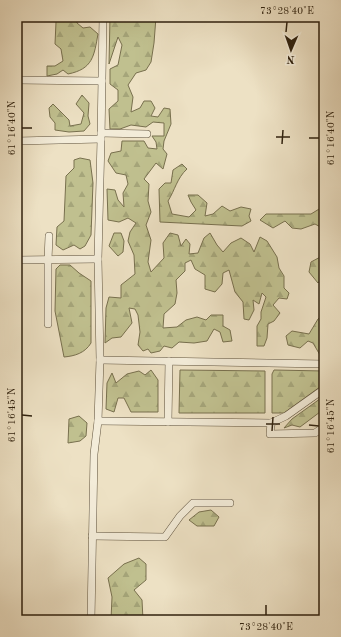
<svg xmlns="http://www.w3.org/2000/svg" width="341" height="637" viewBox="0 0 341 637" font-family="'Old Standard TT',serif">
<defs>
<pattern id="forest-firs" width="22" height="20" patternUnits="userSpaceOnUse"><rect width="22" height="20" fill="#c0c08f"/><path d="M5 1l3.5 6h-7zM16 11l3.5 6h-7z" fill="#a5a57a"/></pattern>
</defs>
<rect width="100%" height="100%" fill="#ede1c4"/>
<filter id="stains"><feTurbulence type="fractalNoise" baseFrequency=".005" numOctaves="4"/><feColorMatrix values="0 0 0 0 .2 0 0 0 0 .09 0 0 0 0 .02 0 0 0 .5 -.17"/></filter>
<radialGradient id="worn" r=".72"><stop offset=".6" stop-color="#630" stop-opacity="0"/><stop offset="1" stop-color="#630" stop-opacity=".3"/></radialGradient>
<!-- forest -->
<g fill="url(#forest-firs)" stroke="#78704e">
<path d="M59,17h17l1,6 6,5 7,-1 8,7c-4,22 -5,35 -30,40l-5,-4 -6,4 -10,2v-10h8l8,-5 -2,-12 -6,-5 1,-22z"/>
<polygon points="110,17 156,17 154,43 151,62 146,70 136,73 128,85 133,97 131,112 140,108 144,101 151,101 155,108 151,116 158,117 164,108 170,109 171,124 164,141 163,149 167,154 163,169 156,163 144,179 149,184 148,201 151,212 146,225 151,240 148,262 151,272 164,258 163,243 170,233 178,235 181,246 186,239 190,244 189,254 198,253 204,238 210,233 217,245 223,252 231,243 241,238 250,244 254,252 260,237 267,241 277,257 279,268 284,276 284,288 289,293 287,299 279,298 273,305 280,313 274,321 268,324 267,338 264,346 257,346 257,326 261,319 261,312 266,297 262,293 259,304 253,300 254,310 249,320 244,319 243,302 235,292 229,270 223,273 222,284 215,292 205,289 205,275 195,269 191,260 185,263 185,271 176,280 177,293 175,304 164,314 163,328 177,327 186,320 197,317 206,320 211,315 223,315 223,326 230,330 232,341 223,342 220,332 214,329 207,341 194,343 179,342 172,348 164,346 160,351 151,353 148,349 143,351 138,345 140,332 138,315 135,309 129,308 132,323 121,337 112,338 105,343 106,308 109,297 121,298 121,285 135,274 134,255 128,241 130,232 136,223 128,218 119,222 108,220 107,189 115,190 118,200 124,207 123,193 128,184 126,175 116,173 108,161 111,153 121,151 122,141 144,141 148,148 157,149 156,142 152,136 164,136 164,123 153,122 146,127 131,125 120,129 110,129 109,109 118,101 118,90 110,84 110,69 118,65 122,45 118,37 109,64"/>
<polygon points="82,95 89,103 88,116 90,124 84,131 69,132 55,130 55,123 50,117 49,108 53,104 69,120 70,126 81,124 84,113 76,104"/>
<polygon points="80,158 90,160 93,183 91,235 85,246 80,249 74,245 63,250 56,245 57,227 64,221 66,176 74,168 74,160"/>
<path d="M182,164l5,5c-10,9 -12,21 -19,32l4,13 17,3 7,-7 -5,-8 -3,-7h10l9,8 -2,13 8,-2 9,-8 8,5 11,-4 10,2 -2,7 2,5 -9,5 -82,-4 -1,-33 6,-6h6l2,-13z"/>
<polygon points="324,206 324,229 315,224 301,229 292,228 285,221 273,228 260,220 266,214 311,214"/>
<polygon points="114,233 121,233 124,241 123,252 118,256 109,246"/>
<polygon points="324,255 324,276 318,283 309,272 311,262"/>
<path d="M60,265h10l9,8 12,8v62c-6,10 -16,13 -27,14l-9,-46 1,-42z"/>
<polygon points="324,314 324,355 320,355 313,343 308,341 300,348 288,345 286,336 292,331 309,334 318,319"/>
<polygon points="151,370 158,380 158,412 131,412 124,398 118,398 114,412 106,409 107,383 112,373 116,383 127,374 139,371 145,375"/>
<polygon points="180,370 265,371 265,413 179,413"/>
<polygon points="274,370 324,371 324,384 284,413 272,413 272,374"/>
<polygon points="324,396 324,409 300,427 292,425 284,428 292,419"/>
<polygon points="79,416 87,423 86,436 80,441 68,443 69,419"/>
<polygon points="211,510 219,517 214,526 197,526 189,520 199,512"/>
<polygon points="139,558 146,564 146,580 134,590 142,600 143,620 111,620 112,597 108,578 124,564"/>
</g>
<g fill="none" stroke-linecap="round" stroke-linejoin="round">
<defs>
<g id="service">
<polyline points="17,80 102,81"/>
<polyline points="101,133 147,134"/>
<polyline points="17,141 101,139"/>
<polyline points="17,260 98,259"/>
<polyline points="48,324 48,260 49,236"/>
<polyline points="100,360 324,364"/>
<polyline points="98,421 271,423 286,416 324,389"/>
<polyline points="168,422 169,361"/>
<polyline points="271,423 270,434 315,433 324,427"/>
<polyline points="92,536 165,537 180,516 193,503 230,503"/>
<polyline points="91,620 94,454 98,421 100,360 98,259 101,139 103,17"/>
</g>
</defs>
<!-- service casing -->
<use href="#service" stroke="#5e513c" stroke-width="8"/>
<!-- service -->
<use href="#service" stroke="#f3ecd9" stroke-width="7"/>
</g>
<!-- ticks -->
<path fill="none" stroke="#2f210e" stroke-width="1.5" d="M286,32l1,-10M22,128h10M276,137h14M309,138h10M282,144l1,-14M22,415l10,1M266,424h14M309,425l10,1M272,431l1,-14M266,615v-10"/>
<!-- margin -->
<rect width="341" height="637" fill="none" stroke="#ede1c4" stroke-width="44"/>
<!-- north arrow -->
<g transform="translate(291 50) rotate(182)" stroke="#f3ecd9" stroke-width="3" paint-order="stroke">
<path d="M0-3L7 15L0 10L-7 15Z" fill="#2f210e"/>
<text y="-6" font-size="11" font-weight="bold" text-anchor="middle" fill="#2f210e">N</text>
</g>
<rect x="22" y="22" width="297" height="593" fill="none" stroke="#2f210e" stroke-width="1.5"/>
<g font-size="10" text-anchor="middle" fill="#2f210e">
<text x="287" y="14">73°28'40"E</text>
<text transform="translate(11 128) rotate(-90)" y="4">61°16'40"N</text>
<text transform="translate(330 138) rotate(-90)" y="4">61°16'40"N</text>
<text transform="translate(11 415) rotate(-90)" y="4">61°16'45"N</text>
<text transform="translate(330 426) rotate(-90)" y="4">61°16'45"N</text>
<text x="266" y="630">73°28'40"E</text>
</g>
<rect width="100%" height="100%" filter="url(#stains)"/>
<rect width="100%" height="100%" fill="url(#worn)"/>
</svg>
